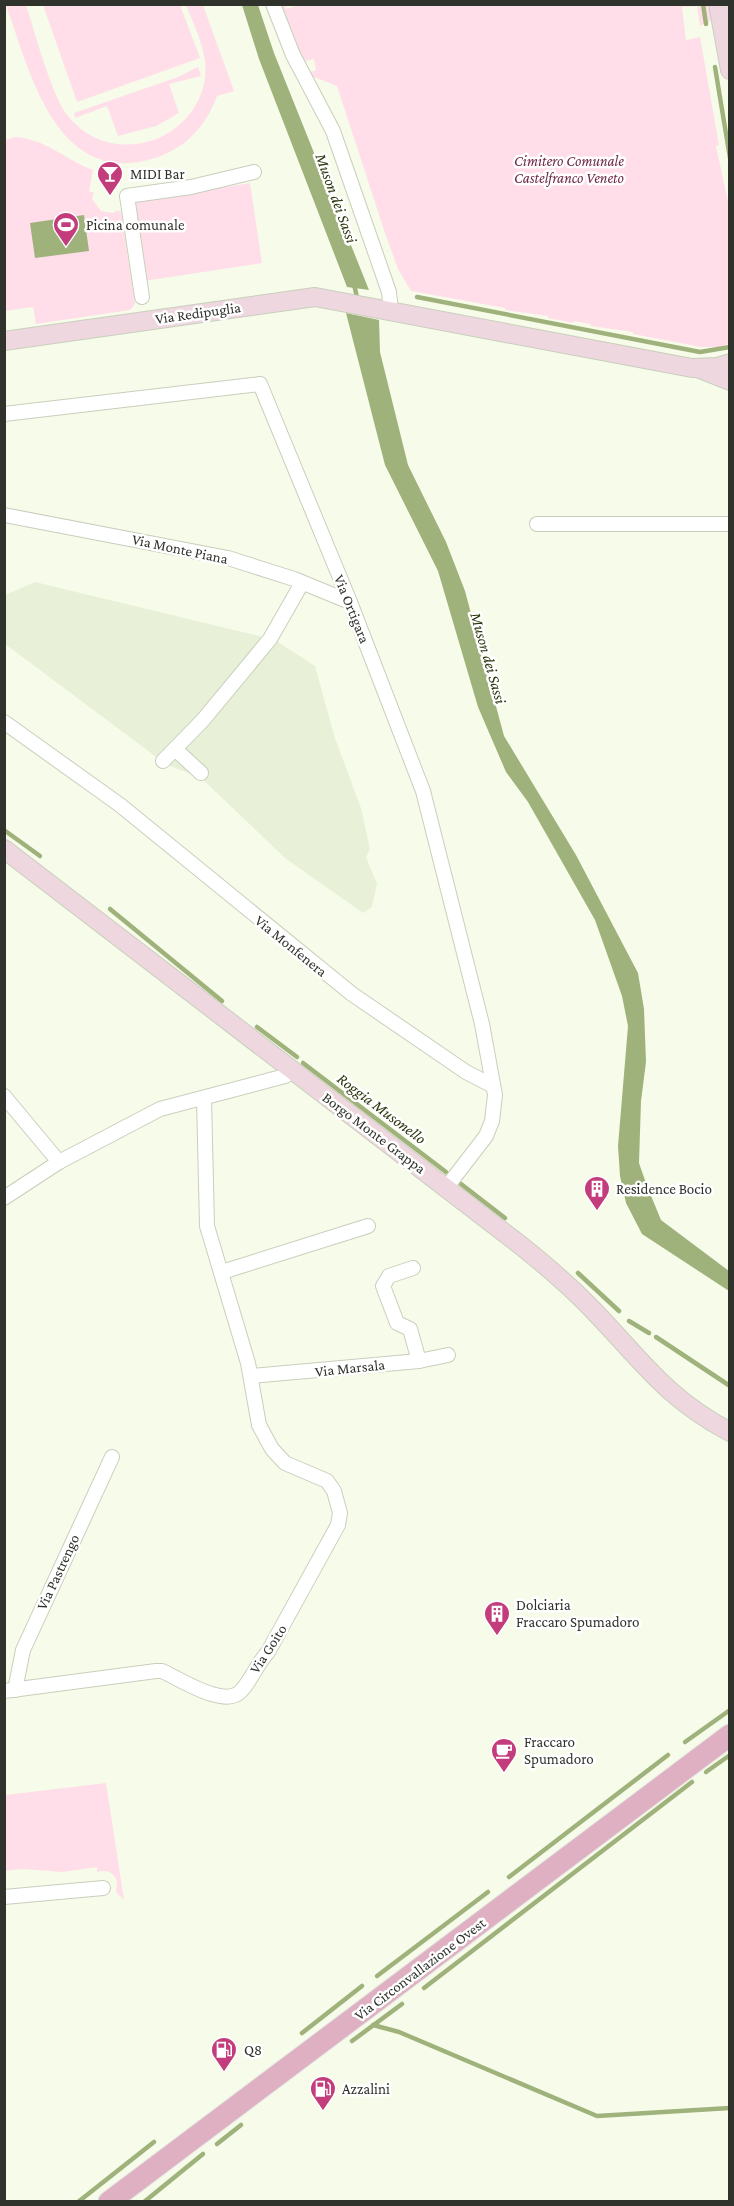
<svg xmlns="http://www.w3.org/2000/svg" width="734" height="2206" viewBox="0 0 734 2206" font-family="'Crimson Pro',serif">
<rect width="100%" height="100%" fill="#f6fce9"/>
<!-- built -->
<polygon fill="#e8f1d8" points="35,582 263,637 278,642 315,666 335,738 361,808 370,849 366,857 377,884 372,907 363,913 285,858 200,777 167,765 5,644 5,595"/>
<!-- green -->
<g fill="#ffdee9">
<polygon points="303,4 709,5 712,20 700,26 697,6 682,7 686,40 700,37 719,145 716,146 729,206 729,344 720,347 701,347 633,334 633,332 591,326 590,324 574,321 573,323 548,318 548,316 505,310 505,308 411,291 398,269 385,233 337,86 306,74 316,70 314,59 301,62 278,5 285,5 286,9"/>
<path d="M6,5h20c9,27 24,85 39,107 40,57 128,35 140,-33 4,-25 -10,-51 -19,-74h17l31,86 -17,5c-11,30 -31,52 -62,62 -99,31 -125,-86 -149,-153z"/>
<polygon points="43,5 180,5 200,58 77,102"/>
<polygon points="198,67 201,76 169,84 179,113 156,126 118,136 107,106 75,118 74,113 178,77"/>
<path d="M15,137c31,2 51,23 78,33l-4,21 5,2 -2,6 9,12 12,2 5,-3 3,3 14,91 -5,6 -94,14 -3,-17 -28,4v-171z"/>
<polygon points="250,183 262,263 144,281 131,203"/>
<path d="M106,1783l18,117 -8,-8c4,-14 -4,-24 -19,-20v-5l-34,5 -42,-3 -16,2v-76z"/>
</g>
<!-- water -->
<g fill="#a0b27b">
<polygon points="242,5 258,5 274,53 369,290 347,287 259,59"/>
<polygon points="84,215 89,251 35,258 30,223"/>
<polygon points="346,313 379,320 380,352 408,465 446,542 465,591 504,736 576,855 638,973 644,1009 646,1062 641,1101 639,1163 647,1186 661,1220 729,1271 729,1291 642,1234 626,1203 620,1176 618,1146 628,1026 622,996 595,920 528,802 506,772 478,707 438,571 385,465"/>
</g>
<g fill="none" stroke-linecap="round" stroke-linejoin="round">
<!-- stream -->
<g stroke="#a0b27b" stroke-width="4.5">
<polyline points="703,4 706,24"/>
<polyline points="715,67 730,158"/>
<polyline points="354,284 358,302"/>
<polyline points="417,297 700,352 730,347"/>
<polyline points="4,830 40,856"/>
<polyline points="110,909 222,1001"/>
<polyline points="257,1027 297,1057"/>
<polyline points="303,1063 446,1172"/>
<polyline points="461,1184 505,1218"/>
<polyline points="578,1273 619,1311"/>
<polyline points="629,1321 649,1333"/>
<polyline points="656,1337 730,1386"/>
<polyline points="685,1742 730,1710"/>
<polyline points="706,1772 730,1755"/>
<polyline points="509,1877 668,1755"/>
<polyline points="377,1976 488,1892"/>
<polyline points="424,1988 692,1782"/>
<polyline points="373,2025 399,2032 597,2116 730,2108"/>
<polyline points="302,2033 362,1986"/>
<polyline points="352,2041 402,2004"/>
<polyline points="217,2144 241,2125"/>
<polyline points="78,2202 154,2142"/>
<polyline points="144,2202 203,2154"/>
</g>
<defs>
<g id="street">
<polyline points="273,4 293,55 333,131 389,292 391,311"/>
<polyline points="142,297 127,196 191,187 254,172"/>
<polyline points="4,414 260,384 350,602 423,791 482,1024 495,1095 492,1121 486,1136 446,1188"/>
<polyline points="4,515 228,558 294,579 350,602"/>
<polyline points="537,524 730,524"/>
<polyline points="4,722 120,805 352,994 466,1072 493,1086"/>
<polyline points="175,749 201,773"/>
<polyline points="163,761 203,720 270,639 302,583"/>
<polyline points="4,1096 59,1162"/>
<polyline points="4,1198 59,1162 160,1109 285,1076 292,1071"/>
<polyline points="413,1268 389,1276 383,1286 397,1323 410,1329 419,1361"/>
<polyline points="222,1272 368,1226"/>
<polyline points="251,1376 419,1361 448,1355"/>
<polyline points="15,1690 23,1650 112,1457"/>
<path d="M4,1691l152,-20h6c18,8 63,38 79,20 11,-12 16,-27 27,-39l70,-127 2,-12 -6,-22 -7,-10 -42,-18 -13,-14 -13,-24 -11,-62 -41,-137 -3,-128"/>
<polyline points="4,1897 103,1888"/>
</g>
<g id="secondary">
<polyline points="718,4 730,70"/>
<polyline points="4,341 315,297 692,368 717,367 730,363"/>
<polyline points="700,369 730,381"/>
<path d="M4,849l515,395c25,20 50,41 72,64 49,50 73,89 139,124"/>
</g>
<polyline id="primary" points="109,2202 730,1735"/>
</defs>
<!-- street casing -->
<use href="#street" stroke="#c8cfbc" stroke-width="16"/>
<!-- secondary casing -->
<use href="#secondary" stroke="#c8cfbc" stroke-width="20"/>
<!-- primary casing -->
<use href="#primary" stroke="#e2e2e1" stroke-width="23"/>
<!-- street -->
<use href="#street" stroke="#fff" stroke-width="14"/>
<!-- secondary -->
<use href="#secondary" stroke="#efd7e0" stroke-width="18"/>
<!-- primary -->
<use href="#primary" stroke="#dfafc2" stroke-width="21"/>
</g>
<!-- icons -->
<defs>
<symbol id="bar-pin" viewBox="-11 -11 22 30"><path d="M0 17L-7.5 6A9.5 9.5 0 1 1 7.5 6Z" fill="#c33c7c" stroke="#fff"/><path d="M-6-5H6L.8 .8V4.5H3.5V6h-7V4.5H-.8V.8Z" fill="#fff"/></symbol>
<symbol id="stadium-pin" viewBox="-11 -11 22 30"><path d="M0 17L-7.5 6A9.5 9.5 0 1 1 7.5 6Z" fill="#c33c7c" stroke="#fff"/><path d="M0-5a6.5 5 0 1 0 0 10a6.5 5 0 1 0 0-10ZM-3.5-1.8h7v3.6h-7Z" fill="#fff"/></symbol>
<symbol id="building-pin" viewBox="-11 -11 22 30"><path d="M0 17L-7.5 6A9.5 9.5 0 1 1 7.5 6Z" fill="#c33c7c" stroke="#fff"/><path d="M-4-6H4V6H1V3H-1V6H-4ZM-2.5-4.3h1.7v1.8h-1.7ZM.8-4.3h1.7v1.8H.8ZM-2.5-1h1.7V.8h-1.7ZM.8-1h1.7V.8H.8Z" fill="#fff"/></symbol>
<symbol id="cafe-pin" viewBox="-11 -11 22 30"><path d="M0 17L-7.5 6A9.5 9.5 0 1 1 7.5 6Z" fill="#c33c7c" stroke="#fff"/><path d="M-5.5-4.5H6V0H3Q3 3.5 0 3.5H-2.5Q-5.5 3.5-5.5 0ZM3-3.2v2h1.7v-2ZM-6 4.5H4V6H-6Z" fill="#fff"/></symbol>
<symbol id="fuel-pin" viewBox="-11 -11 22 30"><path d="M0 17L-7.5 6A9.5 9.5 0 1 1 7.5 6Z" fill="#c33c7c" stroke="#fff"/><path d="M-5.5-6h7V0h2V4h1.3V-2.5L3-4.5l.8-.8L6-3V5H2.5V1h-1V6h-7ZM-4.2-4.7v3.2H.2V-4.7Z" fill="#fff"/></symbol>
</defs>
<g fill-rule="evenodd">
<use href="#bar-pin" x="95" y="159" width="30" height="40"/>
<use href="#stadium-pin" x="51" y="210" width="30" height="40"/>
<use href="#building-pin" x="582" y="1174" width="30" height="40"/>
<use href="#building-pin" x="482" y="1599" width="30" height="40"/>
<use href="#cafe-pin" x="489" y="1736" width="30" height="40"/>
<use href="#fuel-pin" x="209" y="2035" width="30" height="40"/>
<use href="#fuel-pin" x="308" y="2074" width="30" height="40"/>
</g>
<g text-anchor="middle" stroke-width="5" stroke-linejoin="round" paint-order="stroke">
<!-- park labels -->
<g font-size="15" font-style="italic" fill="#6f2848" stroke="#fff">
<text x="569" y="166">Cimitero Comunale<tspan x="569" dy="17">Castelfranco Veneto</tspan></text>
</g>
<!-- poi labels -->
<g font-size="15" fill="#30332c" stroke="#fff" text-anchor="start">
<text x="130" y="179">MIDI Bar</text>
<text x="86" y="230">Picina comunale</text>
<text x="616" y="1194">Residence Bocio</text>
<text x="516" y="1610">Dolciaria<tspan x="516" dy="17">Fraccaro Spumadoro</tspan></text>
<text x="524" y="1747">Fraccaro<tspan x="524" dy="17">Spumadoro</tspan></text>
<text x="244" y="2055">Q8</text>
<text x="342" y="2094">Azzalini</text>
</g>
<!-- street labels -->
<g font-size="15" fill="#30332c" stroke="#fff">
<text transform="translate(198 313) rotate(-8)" y="5">Via Redipuglia</text>
<text transform="translate(180 549) rotate(12)" y="5">Via Monte Piana</text>
<text transform="translate(352 609) rotate(68)" y="5">Via Ortigara</text>
<text transform="translate(291 946) rotate(39)" y="5">Via Monfenera</text>
<text transform="translate(374 1133) rotate(37)" y="5">Borgo Monte Grappa</text>
<text transform="translate(350 1368) rotate(-6)" y="5">Via Marsala</text>
<text transform="translate(58 1572) rotate(-65)" y="5">Via Pastrengo</text>
<text transform="translate(268 1649) rotate(-57)" y="5">Via Goito</text>
<text transform="translate(420 1969) rotate(-37)" y="5">Via Circonvallazione Ovest</text>
</g>
<!-- water labels -->
<g font-size="16" font-style="italic" fill="#2d380f" stroke="#fff">
<text transform="translate(337 198) rotate(70)" y="6">Muson dei Sassi</text>
<text transform="translate(489 658) rotate(74)" y="6">Muson dei Sassi</text>
<text transform="translate(382 1108) rotate(37)" y="6">Roggia Musonello</text>
</g>
</g>
<!-- border -->
<rect width="734" height="2206" fill="none" stroke="#30332c" stroke-width="12"/>
</svg>
